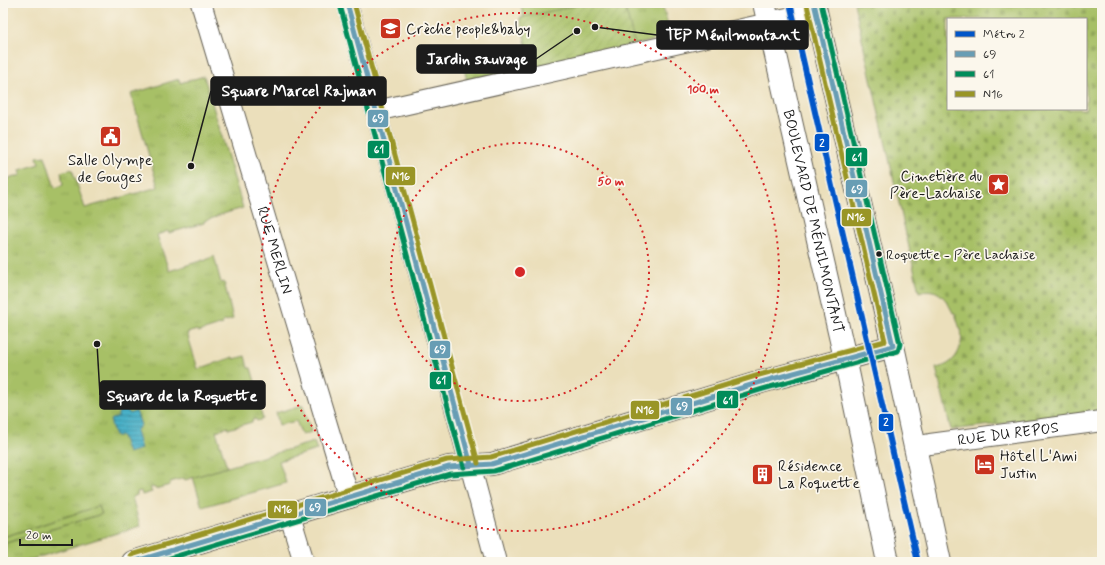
<svg xmlns="http://www.w3.org/2000/svg" width="1105" height="565" viewBox="0 0 1105 565" font-family="Mynerve,sans-serif">
<defs>
<pattern id="cemetery-stones" width="16" height="16" patternUnits="userSpaceOnUse"><rect width="16" height="16" fill="#a7c066"/><path d="M2 7V4a2 2 0 0 1 4 0v3zM10 15v-3a2 2 0 0 1 4 0v3z" fill="#8fa458"/></pattern>
<pattern id="park-tufts" width="24" height="20" patternUnits="userSpaceOnUse"><rect width="24" height="20" fill="#a7c066"/><path d="M3 7l-1-3M5 7V3M7 7l1-3M15 17l-1-3M17 17v-4M19 17l1-3" fill="none" stroke="#8fa458"/></pattern>
<pattern id="garden-furrows" width="10" height="10" patternUnits="userSpaceOnUse"><rect width="10" height="10" fill="#a7c066"/><path d="M-1 1l2-2M0 10L10 0M9 11l2-2" fill="none" stroke="#8fa458"/></pattern>
<pattern id="water-rules" width="6" height="5" patternUnits="userSpaceOnUse"><rect width="6" height="5" fill="#48b0c7"/><path d="M0 2.5h6" fill="none" stroke="#3b8ea1"/></pattern>
</defs>
<rect width="100%" height="100%" fill="#fbf7ec"/>
<filter id="ink" filterUnits="userSpaceOnUse"><feTurbulence type="fractalNoise" baseFrequency=".025" numOctaves="2"/><feDisplacementMap in="SourceGraphic" scale="8" xChannelSelector="R" yChannelSelector="G"/><feConvolveMatrix kernelMatrix="1 2 1 2 8 2 1 2 1" color-interpolation-filters="sRGB"/></filter>
<filter id="wash" filterUnits="userSpaceOnUse"><feTurbulence type="fractalNoise" baseFrequency=".012" numOctaves="4" result="noise"/><feDisplacementMap in="SourceGraphic" scale="16" xChannelSelector="R" yChannelSelector="G"/><feGaussianBlur stdDeviation="0.9" result="paint"/><feColorMatrix in="noise" values="0 0 0 0 0 0 0 0 0 0 0 0 0 0 0 0 0 1.4 0 .05"/><feComposite in="paint" operator="in"/></filter>
<g filter="url(#wash)">
<rect width="100%" height="100%" fill="#ebdfbb"/>
<!-- grass -->
<g fill="#a7c066" stroke="#626e41">
<polygon points="303,405 311,432 302,435 296,421 279,425 276,413"/>
<polygon points="314,442 317,450 279,461 286,483 202,507 193,477"/>
<polygon points="99,506 102,514 3,544 3,537"/>
</g>
<!-- cemetery -->
<path fill="url(#cemetery-stones)" stroke="#626e41" fill-rule="evenodd" d="M854,3h248v408l-151,19 -15,-62c20,-3 28,-21 25,-39h-1l-5,-16h-2c-7,-14 -14,-27 -34,-21zM948,19h138v90h-138z"/>
<!-- park -->
<g fill="url(#park-tufts)" stroke="#626e41">
<polygon points="520,3 662,3 671,36 635,45 527,49 520,18 524,17"/>
<polygon points="204,76 243,208 216,216 216,217 204,221 204,223 169,233 168,231 157,235 169,271 203,260 204,261 214,256 221,283 224,282 233,319 222,322 223,324 198,332 197,330 187,333 198,369 233,357 233,359 245,356 248,368 251,368 258,392 255,393 263,419 257,421 256,419 252,420 252,422 228,429 228,427 216,431 227,467 185,480 184,478 170,482 170,485 155,489 154,487 150,488 152,492 142,495 141,491 137,492 137,495 132,497 140,526 23,562 3,562 3,544 102,514 99,506 3,537 3,180 21,175 20,170 39,164 37,157 45,156 55,188 63,185 61,172 72,169 85,208 158,187 131,94 179,79 180,83"/>
</g>
<!-- garden -->
<g fill="url(#garden-furrows)" stroke="#626e41">
<polygon points="587,3 624,3 635,45 532,68 520,18"/>
<polygon points="514,52 518,71 467,81 464,69 485,65 484,59"/>
</g>
<!-- water -->
<polygon fill="url(#water-rules)" stroke="#326672" points="122,410 128,411 130,414 136,411 141,425 136,431 141,449 128,453 122,436 117,436 114,434 110,420 118,417 118,413"/>
</g>
<g filter="url(#ink)">
<g fill="none" stroke-linecap="round" stroke-linejoin="round">
<defs>
<g id="street">
<path id="s1" d="M201,3l148,495"/>
<polyline points="347,3 496,562"/>
<polyline points="376,111 769,23"/>
<path id="s2" d="M915,447l15,-3 172,-23"/>
<polyline points="290,516 304,562"/>
</g>
<polyline id="secondary" points="133,562 449,467 492,464 761,382 893,346"/>
<g id="primary">
<path id="s3" d="M764,3l81,355 43,204"/>
<polyline points="814,3 893,346 940,562"/>
<polyline points="769,23 816,13"/>
</g>
</defs>
<!-- street casing -->
<use href="#street" stroke="#646054" stroke-width="22"/>
<!-- secondary casing -->
<use href="#secondary" stroke="#646054" stroke-width="24"/>
<!-- primary casing -->
<use href="#primary" stroke="#646054" stroke-width="24"/>
<!-- street -->
<use href="#street" stroke="#fff" stroke-width="20"/>
<!-- secondary -->
<use href="#secondary" stroke="#fff" stroke-width="22"/>
<!-- primary -->
<use href="#primary" stroke="#fff" stroke-width="22"/>
<defs>
<g id="bus-1">
<polyline points="347,3 471,465"/>
<polyline points="133,562 449,467 492,464 761,382 893,346 814,3"/>
</g>
<g id="bus-2">
<polyline points="340,5 464,467"/>
<polyline points="157,562 450,474 494,471 763,389 898,351 900,344 821,3"/>
</g>
<g id="bus-3">
<polyline points="354,3 478,463"/>
<polyline points="131,555 447,460 491,457 759,375 885,341 807,5"/>
</g>
</defs>
<!-- bus-1 casing -->
<use href="#bus-1" stroke="#fbf7ec" stroke-width="8"/>
<!-- bus-2 casing -->
<use href="#bus-2" stroke="#fbf7ec" stroke-width="8"/>
<!-- bus-3 casing -->
<use href="#bus-3" stroke="#fbf7ec" stroke-width="8"/>
<!-- bus-1 -->
<use href="#bus-1" stroke="#689db4" stroke-width="5"/>
<!-- bus-2 -->
<use href="#bus-2" stroke="#008c5a" stroke-width="5"/>
<!-- bus-3 -->
<use href="#bus-3" stroke="#999526" stroke-width="5"/>
<defs>
<polyline id="metro-1" points="790,3 918,562"/>
</defs>
<!-- metro-1 casing -->
<use href="#metro-1" stroke="#fbf7ec" stroke-width="9"/>
<!-- metro-1 -->
<use href="#metro-1" stroke="#0055c8" stroke-width="6"/>
</g>
</g>
<!-- distance rings -->
<g fill="none" stroke="#d62828" stroke-width="2" stroke-dasharray="2 4">
<circle cx="520" cy="272" r="129"/>
<circle cx="520" cy="272" r="259"/>
</g>
<!-- icons -->
<defs>
<symbol id="school-square" viewBox="-11 -11 22 22"><rect x="-9" y="-9" width="18" height="18" rx="4" fill="#c8321e" stroke="#fbf7ec"/><path d="M0-5L7-2L0 1L-7-2ZM-4 1L0 2.5L4 1V4Q0 6-4 4Z" fill="#fff"/></symbol>
<symbol id="civic-square" viewBox="-11 -11 22 22"><rect x="-9" y="-9" width="18" height="18" rx="4" fill="#c8321e" stroke="#fbf7ec"/><path d="M-.6-6.5H3V-4.5H.6V-3L4-1V1h2V6H-6V1h2V-1L-.6-3ZM-1.2 2.5V6h2.4V2.5Z" fill="#fff"/></symbol>
<symbol id="sight-square" viewBox="-11 -11 22 22"><rect x="-9" y="-9" width="18" height="18" rx="4" fill="#c8321e" stroke="#fbf7ec"/><path d="M0-6L1.8-2.2L6-1.7L2.9 1.2L3.7 5.4L0 3.3L-3.7 5.4L-2.9 1.2L-6-1.7L-1.8-2.2Z" fill="#fff"/></symbol>
<symbol id="hotel-square" viewBox="-11 -11 22 22"><rect x="-9" y="-9" width="18" height="18" rx="4" fill="#c8321e" stroke="#fbf7ec"/><path d="M-6-4.5h1.5V1H6V5H4.5V3h-9V5H-6ZM-4 0a1.8 1.8 0 1 1 3.6 0ZM.5 0V-2.5h3Q6-2.5 6 0Z" fill="#fff"/></symbol>
<symbol id="building-square" viewBox="-11 -11 22 22"><rect x="-9" y="-9" width="18" height="18" rx="4" fill="#c8321e" stroke="#fbf7ec"/><path d="M-4-6H4V6H1V3H-1V6H-4ZM-2.5-4.3h1.7v1.8h-1.7ZM.8-4.3h1.7v1.8H.8ZM-2.5-1h1.7V.8h-1.7ZM.8-1h1.7V.8H.8Z" fill="#fff"/></symbol>
</defs>
<g fill-rule="evenodd">
<use href="#school-square" x="378" y="16" width="25" height="25"/>
<use href="#civic-square" x="98" y="124" width="25" height="25"/>
<use href="#sight-square" x="986" y="172" width="25" height="25"/>
<use href="#hotel-square" x="972" y="452" width="25" height="25"/>
<use href="#building-square" x="750" y="462" width="25" height="25"/>
</g>
<!-- markers -->
<circle fill="#1c1c1c" stroke="#fbf7ec" stroke-width="1.5" cx="879" cy="254" r="3.5"/>
<g text-anchor="middle" stroke-width="3.5" stroke-linejoin="round" paint-order="stroke">
<!-- bus labels -->
<g font-size="14" fill="#1c1c1c" stroke="#fbf7ec" text-anchor="start">
<text x="886" y="259">Roquette - Père Lachaise</text>
</g>
<!-- poi labels -->
<g font-size="15" fill="#1c1c1c" stroke="#fbf7ec" text-anchor="start">
<text x="406" y="34">Crèche people&amp;baby</text>
<text x="110" y="165" text-anchor="middle">Salle Olympe<tspan x="110" dy="17">de Gouges</tspan></text>
<text x="982" y="181" text-anchor="end">Cimetière du<tspan x="982" dy="17">Père-Lachaise</tspan></text>
<text x="1000" y="461">Hôtel L'Ami<tspan x="1000" dy="17">Justin</tspan></text>
<text x="778" y="471">Résidence<tspan x="778" dy="17">La Roquette</tspan></text>
</g>
<!-- street labels -->
<g font-size="15" fill="#1c1c1c" stroke="#fbf7ec">
<text dy="5" stroke="none"><textPath href="#s3" startOffset="224">BOULEVARD DE MÉNILMONTANT</textPath></text>
<text dy="5" stroke="none"><textPath href="#s1" startOffset="258">RUE MERLIN</textPath></text>
<text dy="5" stroke="none"><textPath href="#s2" startOffset="94">RUE DU REPOS</textPath></text>
</g>
</g>
<circle cx="520" cy="272" r="6" fill="#d62828" stroke="#fbf7ec" stroke-width="2"/>
<g font-size="12" text-anchor="middle" font-weight="bold" fill="#d62828" stroke="#fbf7ec" stroke-width="3.5" stroke-linejoin="round" paint-order="stroke">
<text x="703" y="93">100 m</text>
<text x="611" y="185">50 m</text>
</g>
<!-- callouts -->
<path fill="none" stroke="#1c1c1c" stroke-width="1.5" d="M595 27L657 35M577 31L536 59M191 166L211 91M97 344L100 395"/>
<g fill="#1c1c1c" stroke="#fbf7ec" stroke-width="1.5">
<circle cx="595" cy="27" r="4"/>
<circle cx="577" cy="31" r="4"/>
<circle cx="191" cy="166" r="4"/>
<circle cx="97" cy="344" r="4"/>
</g>
<g fill="#1c1c1c" stroke="#1c1c1c" stroke-width="1.5">
<rect x="657" y="21" width="151" height="28" rx="4"/>
<rect x="417" y="45" width="119" height="28" rx="4"/>
<rect x="211" y="77" width="175" height="28" rx="4"/>
<rect x="100" y="381" width="165" height="28" rx="4"/>
</g>
<g font-size="16" text-anchor="middle" font-weight="bold" fill="#fff">
<text x="733" y="40">TEP Ménilmontant</text>
<text x="477" y="64">Jardin sauvage</text>
<text x="299" y="96">Square Marcel Rajman</text>
<text x="182" y="401">Square de la Roquette</text>
</g>
<g stroke="#fbf7ec" stroke-width="1.5">
<rect x="367" y="109" width="22" height="19" rx="4" fill="#689db4"/>
<rect x="814" y="133" width="16" height="19" rx="4" fill="#0055c8"/>
<rect x="367" y="140" width="23" height="19" rx="4" fill="#008c5a"/>
<rect x="845" y="147" width="23" height="20" rx="4" fill="#008c5a"/>
<rect x="385" y="166" width="31" height="20" rx="4" fill="#999526"/>
<rect x="845" y="179" width="23" height="19" rx="4" fill="#689db4"/>
<rect x="841" y="208" width="31" height="19" rx="4" fill="#999526"/>
<rect x="429" y="340" width="22" height="19" rx="4" fill="#689db4"/>
<rect x="429" y="371" width="23" height="19" rx="4" fill="#008c5a"/>
<rect x="716" y="390" width="23" height="19" rx="4" fill="#008c5a"/>
<rect x="670" y="397" width="23" height="19" rx="4" fill="#689db4"/>
<rect x="630" y="400" width="30" height="20" rx="4" fill="#999526"/>
<rect x="878" y="413" width="16" height="19" rx="4" fill="#0055c8"/>
<rect x="304" y="498" width="23" height="19" rx="4" fill="#689db4"/>
<rect x="267" y="500" width="31" height="19" rx="4" fill="#999526"/>
</g>
<g font-size="11" text-anchor="middle" font-weight="bold" fill="#fff">
<text x="378" y="122">69</text>
<text x="822" y="147">2</text>
<text x="379" y="153">61</text>
<text x="857" y="161">61</text>
<text x="401" y="180">N16</text>
<text x="857" y="193">69</text>
<text x="856" y="221">N16</text>
<text x="440" y="353">69</text>
<text x="441" y="384">61</text>
<text x="728" y="404">61</text>
<text x="682" y="410">69</text>
<text x="645" y="414">N16</text>
<text x="886" y="426">2</text>
<text x="315" y="511">69</text>
<text x="283" y="513">N16</text>
</g>
<!-- margin -->
<rect width="1105" height="565" fill="none" stroke="#fbf7ec" stroke-width="16"/>
<!-- legend -->
<rect x="947" y="18" width="140" height="92" fill="#fbf7ec" stroke="#a29f99"/>
<rect x="955" y="31" width="20" height="6" fill="#0055c8" stroke="#a29f99"/>
<text x="983" y="38" font-size="12" fill="#1c1c1c">Métro 2</text>
<rect x="955" y="51" width="20" height="6" fill="#689db4" stroke="#a29f99"/>
<text x="983" y="58" font-size="12" fill="#1c1c1c">69</text>
<rect x="955" y="71" width="20" height="6" fill="#008c5a" stroke="#a29f99"/>
<text x="983" y="78" font-size="12" fill="#1c1c1c">61</text>
<rect x="955" y="91" width="20" height="6" fill="#999526" stroke="#a29f99"/>
<text x="983" y="98" font-size="12" fill="#1c1c1c">N16</text>
<!-- scale -->
<path d="M20 539v6h52v-6" fill="none" stroke="#1c1c1c" stroke-width="2"/>
<text x="26" y="539" font-size="12" fill="#1c1c1c" stroke="#fbf7ec" stroke-width="3" paint-order="stroke">20 m</text>
</svg>
